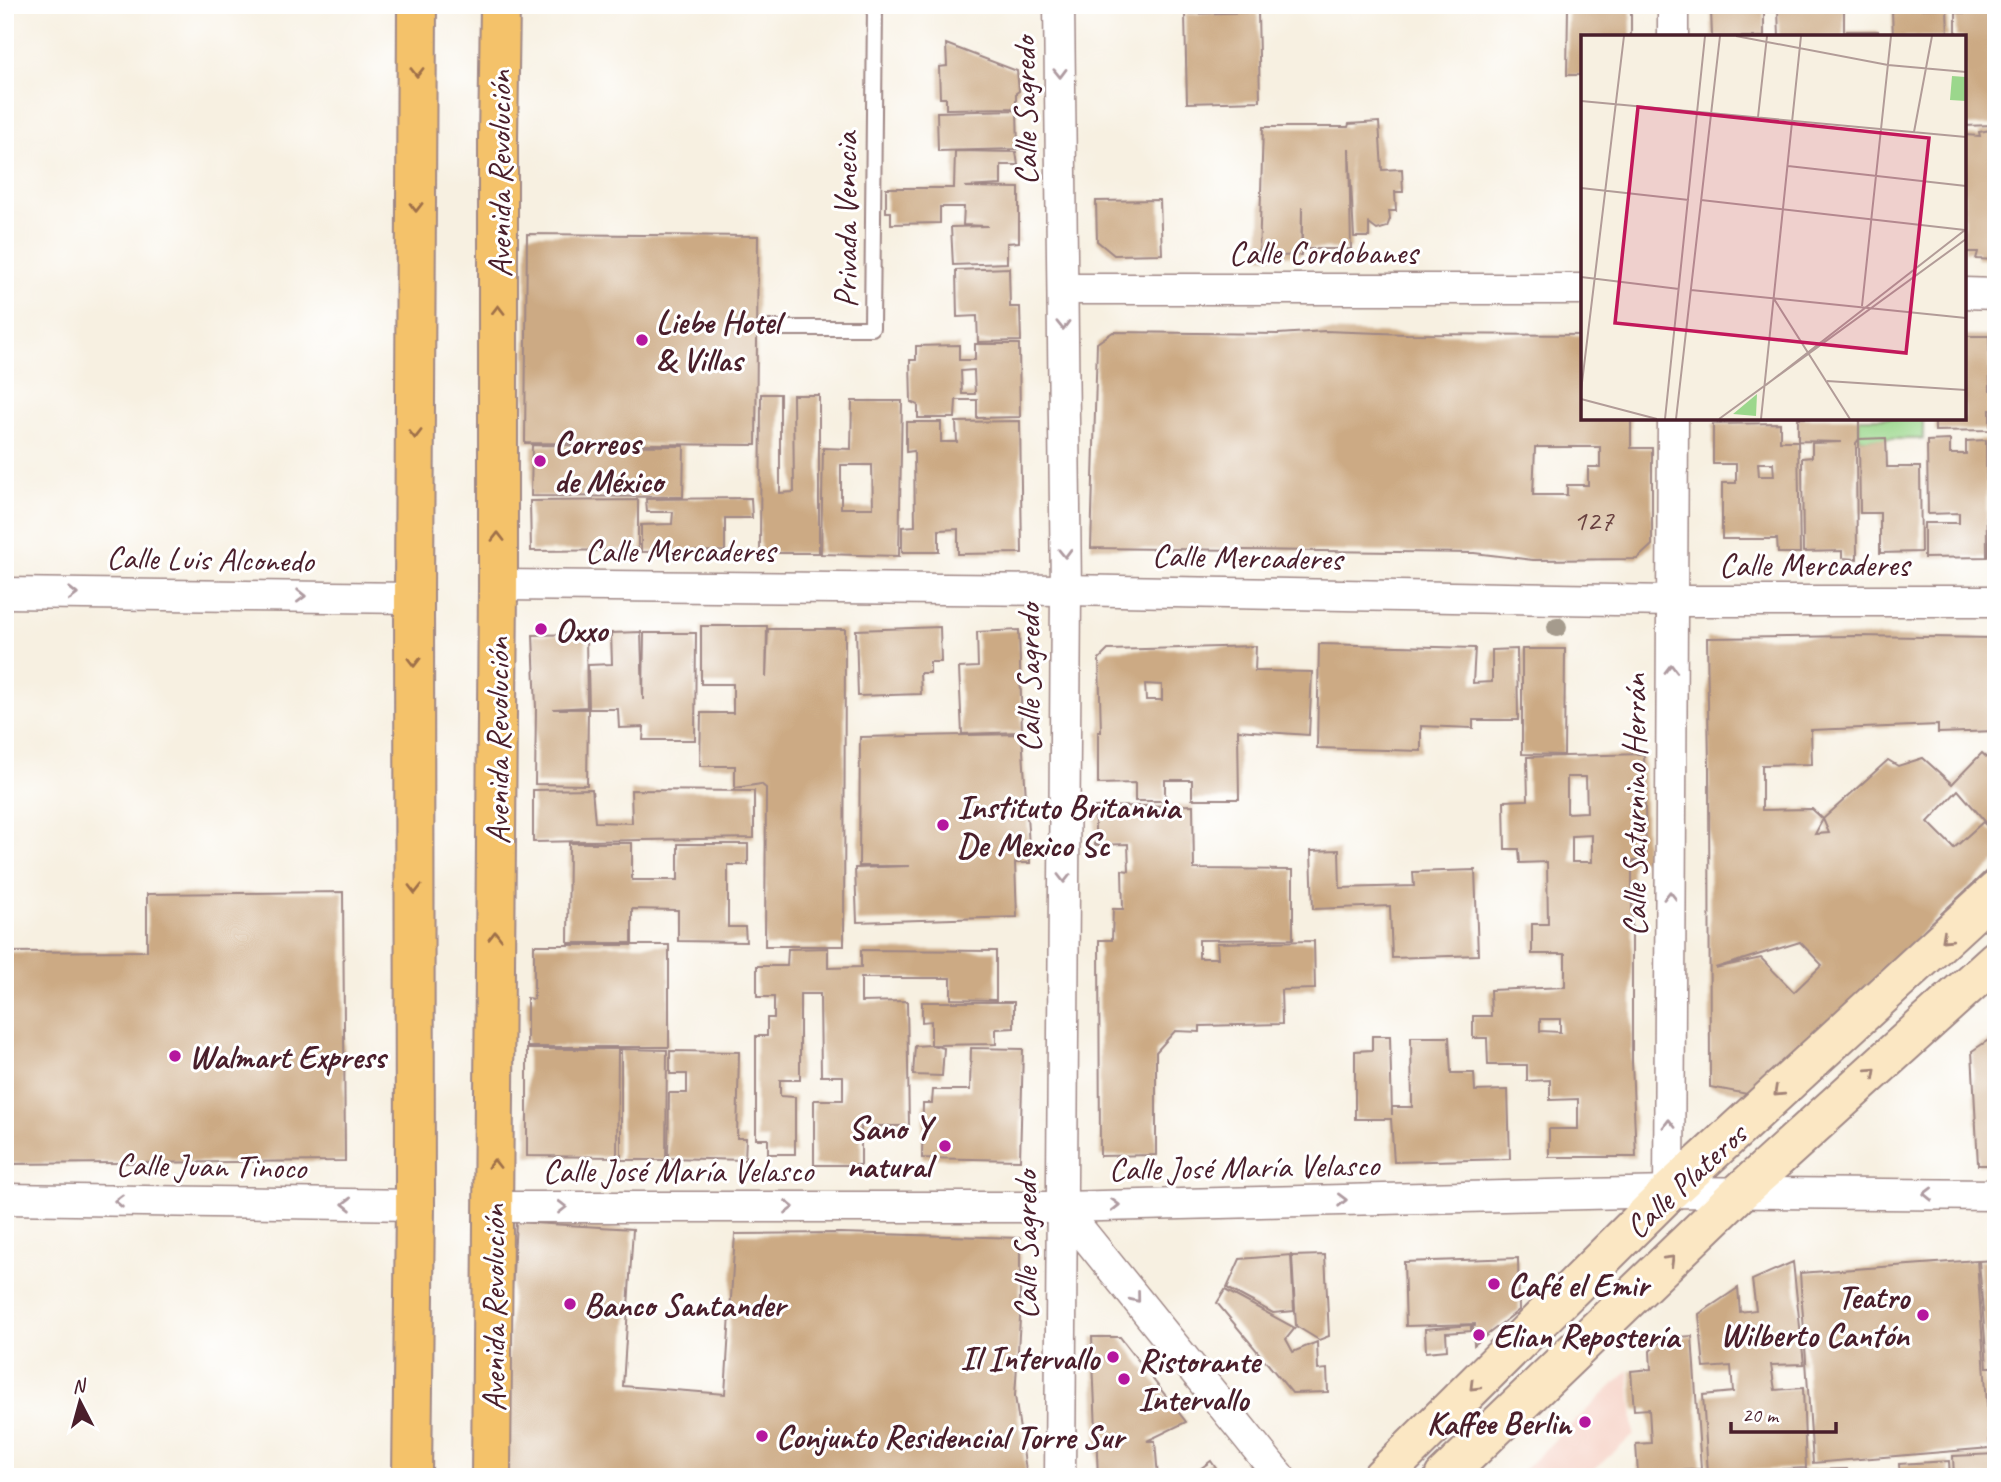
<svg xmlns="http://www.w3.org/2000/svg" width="2001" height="1482" viewBox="0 0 2001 1482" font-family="Caveat,sans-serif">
<rect width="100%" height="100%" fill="#fff"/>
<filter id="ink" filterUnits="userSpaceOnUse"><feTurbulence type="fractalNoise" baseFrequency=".0143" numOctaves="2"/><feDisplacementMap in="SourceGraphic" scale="14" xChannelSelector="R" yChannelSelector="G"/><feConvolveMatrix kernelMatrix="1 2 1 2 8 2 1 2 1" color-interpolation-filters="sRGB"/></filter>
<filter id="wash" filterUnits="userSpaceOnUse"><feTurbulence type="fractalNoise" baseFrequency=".00686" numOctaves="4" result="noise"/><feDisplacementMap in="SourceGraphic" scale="28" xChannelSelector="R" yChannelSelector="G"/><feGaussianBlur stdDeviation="1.57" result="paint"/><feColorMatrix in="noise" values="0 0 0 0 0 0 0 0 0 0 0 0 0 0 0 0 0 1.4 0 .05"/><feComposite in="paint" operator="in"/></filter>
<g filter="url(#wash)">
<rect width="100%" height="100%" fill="#f7f0e1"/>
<!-- built -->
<polygon fill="#f6d1c5" points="1629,1370 1634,1435 1593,1470 1516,1477"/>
<!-- green -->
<rect fill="#9bd78c" stroke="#727b5c" stroke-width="2" x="1859" y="418" width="64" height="21"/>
<g id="blocks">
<!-- building -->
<g fill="#ccaa84" fill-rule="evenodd">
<polygon points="1568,8 1631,8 1631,37 1583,37 1583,75 1567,75"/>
<polygon points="1844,8 1844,37 1779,37 1778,9"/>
<polygon points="1947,8 1948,37 1893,37 1892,10"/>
<polygon points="1711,10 1764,10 1764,37 1712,37"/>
<polygon points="1258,12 1260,101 1187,103 1185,14"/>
<polygon points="1996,12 1996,123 1993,125 1964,126 1964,37 1956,37 1956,13"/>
<rect x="1847" y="31" width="31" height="6"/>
<polygon points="946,44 1017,71 1019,91 1016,93 1016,108 946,109 946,98 940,98 939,67 947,66"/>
<polygon points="1017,110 1018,149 938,151 937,112"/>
<polygon points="1379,122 1382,170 1402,169 1403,192 1395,192 1396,211 1389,211 1390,219 1387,227 1377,230 1369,224 1369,237 1354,237 1349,149 1351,249 1302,249 1302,207 1301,255 1259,257 1263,127 1348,127 1349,124"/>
<polygon points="1996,129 1996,260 1976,259 1978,252 1964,252 1964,135 1980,136 1979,132"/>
<polygon points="955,151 1016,152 1018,165 1001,165 1001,185 965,187 1019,188 1019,242 1007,243 1007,263 953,265 951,227 988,226 963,225 964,207 940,207 940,223 891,224 891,212 886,212 886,188 954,188"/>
<polygon points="1160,200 1162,254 1114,255 1097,241 1096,201"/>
<polygon points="527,234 758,236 756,445 525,443"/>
<polygon points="1009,268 1010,307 1020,307 1021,341 978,342 977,316 957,317 956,270"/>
<path d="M1325,331l82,3 176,1v83h48v30h21v97l-15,14 -104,1 -59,-7 -383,-5 6,-205 16,-11 165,2zM1535,447h65v20h-12v18h-21v10h-34z"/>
<polygon points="1964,336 1989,336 1990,391 1991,365 1996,365 1996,410 1990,410 1990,430 1935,431 1935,418 1964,418"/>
<path d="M975,344h44l1,73 -43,1v-18h-21l-1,18h-37v-13l-7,-3 -1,-42h6v-14l43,-1v15h16zM974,370l1,24h-13l-1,-23z"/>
<polygon points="761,394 780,394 780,493 794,492 793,395 819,395 819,553 760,553"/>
<path d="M852,401h50l-3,155 -78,-2 2,-106 28,1zM841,465h31l1,43h-32z"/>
<path d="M1798,418h61v21l-3,4 1,116 -15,-1v-7l-39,1 -1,-94 10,-1v-14l30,-1 -44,-1 2,112h-22l-1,-14h-55v-56h14v-19h-23v-40l67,-1v18h18zM1758,463h15l1,13h-15z"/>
<polygon points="1020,421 1022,553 958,554 958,529 939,530 939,552 902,552 902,527 915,526 914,451 906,452 906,422 941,422 941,442 957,442 956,422"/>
<polygon points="1886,438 1887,467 1920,467 1921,552 1880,553 1880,513 1860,513 1859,439"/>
<polygon points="1950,440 1950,454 1966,454 1966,441 1986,440 1987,557 1924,558 1924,523 1959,523 1959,513 1928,514 1927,441"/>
<polygon points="1988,442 1996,442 1996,470 1989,470"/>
<polygon points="532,445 684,446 683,497 531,496"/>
<polygon points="751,498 752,518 725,518 725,551 641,552 641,525 672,524 673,512 647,512 646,499"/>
<polygon points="638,500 638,550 531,551 530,501"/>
<rect x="1989" y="519" width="7" height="37"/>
<polygon points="701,626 767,626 766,678 768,629 845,629 844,946 765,946 766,788 761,784 735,788 735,766 700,766 701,713 733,713 733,684 701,684"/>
<polygon points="940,627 941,662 930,662 930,673 920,673 921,694 858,696 856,630"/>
<polygon points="1019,630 1022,732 962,734 959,668 978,667 977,632"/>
<polygon points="641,632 643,700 644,633 696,633 695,740 643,740 644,727 619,728 618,709 589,709 588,665 612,664 611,633"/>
<polygon points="586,634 587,707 553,709 588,709 587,785 535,784 536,708 533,635"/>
<path d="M1855,636l141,2v93l-58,2v-8l-127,5 1,34 -50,1v45l50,-1 11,10 -8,15 14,-1 -6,-14 65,-59 10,6 25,-8 29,26 30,-31 14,13v68l-38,-44 -30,32 26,26 29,-26 13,13v27l-70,66 -51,58 -112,111 -53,-10 -1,-320 -2,-129zM1800,942l22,23 -28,27 -33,-34 -46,10z"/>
<polygon points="1319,644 1475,648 1473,683 1492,682 1492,650 1517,649 1518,720 1473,720 1473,728 1421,726 1421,751 1317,748"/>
<path d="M1256,646l-1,25 57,1 -3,63 -71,-5 1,69h-47v-19h-27v21h-30v-18l-37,1v-52h3l-2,-73 9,-9zM1145,684l17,1v15h-16z"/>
<polygon points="1522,649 1565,649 1564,755 1522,754"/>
<polygon points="1022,734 1030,863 1015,863 1017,917 857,922 855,868 910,866 859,866 860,737"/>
<path d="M1644,754l2,107h-14v201l4,95h-87v-28h29v-30l-28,1v-20l-23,1v-16h-39l-1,-27h-14v-22h18l-1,-26 75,-3v-33h-33v-30h16l-1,-62 -27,1 -1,-14h-14l-1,-48 24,-1 -1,-43zM1567,777h19l1,35 -20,1zM1592,835v27h-20v-26zM1540,1019h20v13l-20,-1z"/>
<polygon points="592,789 595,822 632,823 631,790 754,791 754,838 533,842 533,790"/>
<polygon points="1193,805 1194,869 1293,870 1293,939 1199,940 1199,958 1218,958 1217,943 1314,941 1315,989 1281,990 1282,1024 1200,1026 1200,1032 1175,1031 1156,1052 1156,1155 1100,1156 1099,940 1112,940 1113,909 1123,909 1122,870 1129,871 1128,844 1095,845 1095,807"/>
<polygon points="569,843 632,843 632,880 678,880 678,844 748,844 748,865 728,865 728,927 745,927 746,942 678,941 678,910 632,909 632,943 568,943"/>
<polygon points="1339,850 1340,888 1414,886 1413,872 1475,870 1478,955 1392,958 1390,906 1313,909 1311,851"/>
<polygon points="343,892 345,1161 5,1164 5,952 147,951 147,894"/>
<polygon points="534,945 669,945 669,1047 527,1047 527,998 534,999"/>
<polygon points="828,948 828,968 861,967 861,950 996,951 996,1000 951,999 951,978 861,978 861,1002 907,1001 909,1126 861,1126 861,1165 814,1165 814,1100 843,1100 843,1076 821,1076 820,994 800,994 800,1080 780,1080 780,1096 795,1097 795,1154 768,1154 768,1139 756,1139 756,1036 767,1036 767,1018 774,1018 774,997 757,997 757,966 787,966 788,949"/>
<polygon points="922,1002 1014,1002 1014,1028 996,1029 996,1044 931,1045 931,1021 922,1022"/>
<polygon points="1996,1035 1996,1165 1978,1165 1972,1051"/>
<polygon points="1372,1036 1390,1036 1392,1115 1392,1107 1412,1107 1411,1037 1449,1037 1451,1073 1474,1073 1475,1091 1508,1090 1510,1159 1394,1162 1391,1119 1355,1119 1355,1051 1372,1050"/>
<polygon points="931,1045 944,1048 942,1076 913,1075 915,1046"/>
<polygon points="971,1048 1023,1049 1020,1160 922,1158 923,1103 932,1103 933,1090 970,1090"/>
<polygon points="527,1049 618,1049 617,1157 527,1156"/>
<polygon points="621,1049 667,1050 666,1160 621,1160"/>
<polygon points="670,1051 739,1052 737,1138 746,1138 745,1160 668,1158 669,1093 687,1093 687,1074 670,1074"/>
<polygon points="516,1222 633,1229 623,1386 725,1394 735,1234 840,1233 1020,1238 1020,1319 1015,1396 1027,1477 501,1477"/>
<polygon points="1291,1255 1294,1311 1273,1313 1227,1288 1240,1259"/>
<polygon points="1325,1255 1329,1336 1319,1340 1296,1326 1292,1256"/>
<polygon points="1518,1258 1519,1310 1474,1345 1473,1326 1475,1326 1475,1324 1406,1326 1404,1262"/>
<polygon points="1977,1260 1990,1448 1813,1463 1800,1273"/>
<polygon points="1996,1260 1996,1367 1987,1367 1979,1261"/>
<polygon points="1793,1262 1804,1364 1771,1365 1775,1390 1803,1388 1806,1468 1708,1473 1703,1395 1733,1392 1731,1366 1704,1368 1699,1314 1738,1288 1740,1312 1756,1310 1752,1280"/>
<polygon points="1225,1290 1295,1328 1286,1339 1293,1352 1317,1342 1318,1370 1327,1369 1328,1392 1292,1393 1217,1303"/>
<polygon points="1471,1325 1471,1331 1446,1333 1447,1350 1426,1352 1425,1329"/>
<polygon points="1692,1336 1701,1469 1638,1474 1636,1444 1651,1443 1649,1409 1634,1410 1631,1371 1651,1369 1650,1351 1664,1338"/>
<polygon points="1092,1337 1120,1337 1186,1422 1147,1441 1155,1441 1158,1477 1098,1477"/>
<polygon points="1996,1454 1996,1477 1954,1477 1953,1456"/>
<polygon points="1211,1461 1222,1477 1189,1477"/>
<polygon points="1949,1461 1950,1477 1900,1477 1899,1464"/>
<polygon points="1847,1469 1848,1477 1806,1477 1806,1470"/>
<polygon points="1635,1473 1636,1477 1595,1477 1595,1475"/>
</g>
</g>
</g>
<g filter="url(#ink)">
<use href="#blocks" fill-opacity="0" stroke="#a08886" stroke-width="2"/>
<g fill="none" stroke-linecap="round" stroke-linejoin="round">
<defs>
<polyline id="lane" points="766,328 872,328 875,5"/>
<g id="street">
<polyline points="1059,5 1066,590 1060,1477"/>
<polyline points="1673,5 1673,37"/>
<polyline points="1063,289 1583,289"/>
<polyline points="1964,293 1996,294"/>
<polyline points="498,585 1066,590 1671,601 1996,601"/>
<polyline points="5,593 414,598"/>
<polyline points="1669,1192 1673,418"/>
<polyline points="5,1199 415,1205"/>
<polyline points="493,1207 1062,1207 1669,1192 1996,1195"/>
<polyline points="1062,1207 1280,1477"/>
</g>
<g id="secondary">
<polyline points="1382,1477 1669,1192 1996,891"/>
<polyline points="1444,1477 1740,1192 1996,960"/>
</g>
<g id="primary">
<polyline points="412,1477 415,1205 414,598 417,5"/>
<polyline points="491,1477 498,585 498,140 500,5"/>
</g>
</defs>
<!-- lane casing -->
<use href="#lane" stroke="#a08886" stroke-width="18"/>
<!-- street casing -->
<use href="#street" stroke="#a08886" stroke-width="33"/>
<!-- secondary casing -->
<use href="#secondary" stroke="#a08886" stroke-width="42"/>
<!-- primary casing -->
<use href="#primary" stroke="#a08886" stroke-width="42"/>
<!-- lane -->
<use href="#lane" stroke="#fff" stroke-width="14"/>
<!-- street -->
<use href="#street" stroke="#fff" stroke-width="30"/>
<!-- secondary -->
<use href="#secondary" stroke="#fbe7c3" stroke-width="38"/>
<!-- primary -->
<use href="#primary" stroke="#f4c26a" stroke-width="38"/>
</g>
<!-- trees -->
<circle fill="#a59b8d" cx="1557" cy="627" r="10"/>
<!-- one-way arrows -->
<defs><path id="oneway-chevron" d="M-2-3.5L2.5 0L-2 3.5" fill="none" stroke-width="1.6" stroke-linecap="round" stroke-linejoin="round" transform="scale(1.75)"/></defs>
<g stroke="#9f704a">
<use href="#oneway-chevron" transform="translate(417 72) rotate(90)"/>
<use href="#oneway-chevron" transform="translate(416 207) rotate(90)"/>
<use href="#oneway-chevron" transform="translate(498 310) rotate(-90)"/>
<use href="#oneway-chevron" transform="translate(415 434) rotate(90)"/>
<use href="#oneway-chevron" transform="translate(498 537) rotate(-90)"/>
<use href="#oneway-chevron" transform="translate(414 662) rotate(90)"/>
<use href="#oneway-chevron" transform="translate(415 889) rotate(90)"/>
<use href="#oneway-chevron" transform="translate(495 936) rotate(-90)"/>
<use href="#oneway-chevron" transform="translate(494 1164) rotate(-90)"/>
</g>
<g stroke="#ae9aa0">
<use href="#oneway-chevron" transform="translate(1060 73) rotate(89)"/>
<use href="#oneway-chevron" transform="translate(1063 325) rotate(89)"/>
<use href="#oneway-chevron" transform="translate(1065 553) rotate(89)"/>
<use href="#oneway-chevron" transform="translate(73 594) rotate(1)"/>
<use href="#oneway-chevron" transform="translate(301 596) rotate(1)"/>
<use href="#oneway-chevron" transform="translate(1671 669) rotate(-90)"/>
<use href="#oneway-chevron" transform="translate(1064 878) rotate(90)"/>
<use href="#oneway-chevron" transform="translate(1670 896) rotate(-90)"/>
<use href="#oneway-chevron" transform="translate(1669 1124) rotate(-90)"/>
<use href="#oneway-chevron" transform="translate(1928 1194) rotate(-179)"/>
<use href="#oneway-chevron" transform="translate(1342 1200) rotate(-1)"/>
<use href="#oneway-chevron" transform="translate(119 1201) rotate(-179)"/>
<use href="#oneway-chevron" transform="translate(347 1204) rotate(-179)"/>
<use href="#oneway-chevron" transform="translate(1115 1205) rotate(-1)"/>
<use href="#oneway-chevron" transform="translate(562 1207)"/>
<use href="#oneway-chevron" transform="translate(789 1207)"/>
<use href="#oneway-chevron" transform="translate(1136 1298) rotate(51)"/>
</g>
<g stroke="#a28377">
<use href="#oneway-chevron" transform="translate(1946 938) rotate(137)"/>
<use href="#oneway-chevron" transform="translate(1872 1072) rotate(-42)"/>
<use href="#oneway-chevron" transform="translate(1778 1092) rotate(137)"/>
<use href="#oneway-chevron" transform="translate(1670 1260) rotate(-44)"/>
<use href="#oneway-chevron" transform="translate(1474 1386) rotate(135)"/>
</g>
</g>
<!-- markers -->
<g fill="#b5179e" stroke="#fff" stroke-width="2.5">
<circle cx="642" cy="340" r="7"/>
<circle cx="540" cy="461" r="7"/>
<circle cx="541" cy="629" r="7"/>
<circle cx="943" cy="825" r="7"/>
<circle cx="175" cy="1056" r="7"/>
<circle cx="945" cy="1146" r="7"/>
<circle cx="1494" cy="1284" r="7"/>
<circle cx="570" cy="1304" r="7"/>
<circle cx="1923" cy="1315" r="7"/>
<circle cx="1479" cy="1335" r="7"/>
<circle cx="1113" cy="1357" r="7"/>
<circle cx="1124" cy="1379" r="7"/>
<circle cx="1585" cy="1422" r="7"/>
<circle cx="762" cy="1436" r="7"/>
</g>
<g text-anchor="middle" stroke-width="6" stroke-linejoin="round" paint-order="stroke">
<!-- number labels -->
<g font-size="30" fill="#6a4241">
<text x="1593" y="530">127</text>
</g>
<!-- street labels -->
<g font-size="33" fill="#4a1f2b" stroke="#fff">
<text transform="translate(1024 111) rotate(-91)" y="12">Calle Sagredo</text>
<text transform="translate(499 174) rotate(-90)" y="12">Avenida Revolución</text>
<text transform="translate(845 220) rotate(-90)" y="12">Privada Venecia</text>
<text x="1323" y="264">Calle Cordobanes</text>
<text x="680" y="562">Calle Mercaderes</text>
<text transform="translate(1247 556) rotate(1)" y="12">Calle Mercaderes</text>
<text transform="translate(210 558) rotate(1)" y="12">Calle Luis Alconedo</text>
<text x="1814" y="576">Calle Mercaderes</text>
<text transform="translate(1028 678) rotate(-90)" y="12">Calle Sagredo</text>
<text transform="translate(497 741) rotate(-90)" y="12">Avenida Revolución</text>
<text transform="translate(1634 805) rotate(-90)" y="12">Calle Saturnino Herrán</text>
<text transform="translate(211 1165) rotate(1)" y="12">Calle Juan Tinoco</text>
<text transform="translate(1244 1166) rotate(-1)" y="12">Calle José María Velasco</text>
<text x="678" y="1182">Calle José María Velasco</text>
<text transform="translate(1685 1180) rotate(-43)" y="12">Calle Plateros</text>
<text transform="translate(1025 1245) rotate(-90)" y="12">Calle Sagredo</text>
<text transform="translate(493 1308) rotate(-90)" y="12">Avenida Revolución</text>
</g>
<!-- poi labels -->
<g font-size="33" font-weight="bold" fill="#4a1f2b" stroke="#fff" text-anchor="start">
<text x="656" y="333">Liebe Hotel<tspan x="656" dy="38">&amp; Villas</tspan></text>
<text x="554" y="454">Correos<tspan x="554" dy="38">de México</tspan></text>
<text x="555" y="641">Oxxo</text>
<text x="957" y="818">Instituto Britannia<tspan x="957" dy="38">De Mexico Sc</tspan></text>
<text x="189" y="1068">Walmart Express</text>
<text x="931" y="1139" text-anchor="end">Sano Y<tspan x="931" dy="38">natural</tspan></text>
<text x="1508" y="1296">Café el Emir</text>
<text x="1909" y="1308" text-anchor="end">Teatro<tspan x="1909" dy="38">Wilberto Cantón</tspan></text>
<text x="584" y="1316">Banco Santander</text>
<text x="1493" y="1347">Elian Repostería</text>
<text x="1099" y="1369" text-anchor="end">Il Intervallo</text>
<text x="1138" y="1372">Ristorante<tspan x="1138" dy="38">Intervallo</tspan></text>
<text x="1571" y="1434" text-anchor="end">Kaffee Berlin</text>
<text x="776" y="1448">Conjunto Residencial Torre Sur</text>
</g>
</g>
<!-- overview -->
<g transform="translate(1581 35)">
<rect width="385" height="385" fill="#f7f0e1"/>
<path d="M371,41l14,1v24l-16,-1zM176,359l-1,22 -23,-2z" fill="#9bd78c"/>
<path fill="none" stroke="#b29c98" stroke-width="2" d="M155,1l152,29 78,7M0,66l385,36M177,82l9,-81M333,97l18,-96M207,131l178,20M0,153l108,12M120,165l264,30M0,242l98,12M110,255l275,28M193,264l76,120M281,271l29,-270M246,346l139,9M185,350l199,-155M0,356l43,-355M0,364l76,20M84,384l40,-383M95,384l44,-383M138,384l247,-180M180,384l40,-383"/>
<path fill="#c2185b" fill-opacity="0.15" stroke="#c2185b" stroke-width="3.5" d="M57,72l291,31 -23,215 -291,-30z"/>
<rect width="385" height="385" fill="none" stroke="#4a1f2b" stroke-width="3.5"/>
</g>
<!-- margin -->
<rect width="2001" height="1482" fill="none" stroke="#fff" stroke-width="28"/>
<!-- north arrow -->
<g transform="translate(80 1402) rotate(354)" stroke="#ffffff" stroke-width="5" paint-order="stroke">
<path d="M0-5L12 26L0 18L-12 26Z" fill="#4a1f2b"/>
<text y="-10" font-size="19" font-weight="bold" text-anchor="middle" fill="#4a1f2b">N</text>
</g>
<!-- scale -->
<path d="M1731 1422v10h105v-10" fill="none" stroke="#4a1f2b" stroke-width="3.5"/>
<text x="1742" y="1422" font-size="21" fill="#4a1f2b" stroke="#ffffff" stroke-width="5" paint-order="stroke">20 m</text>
</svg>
